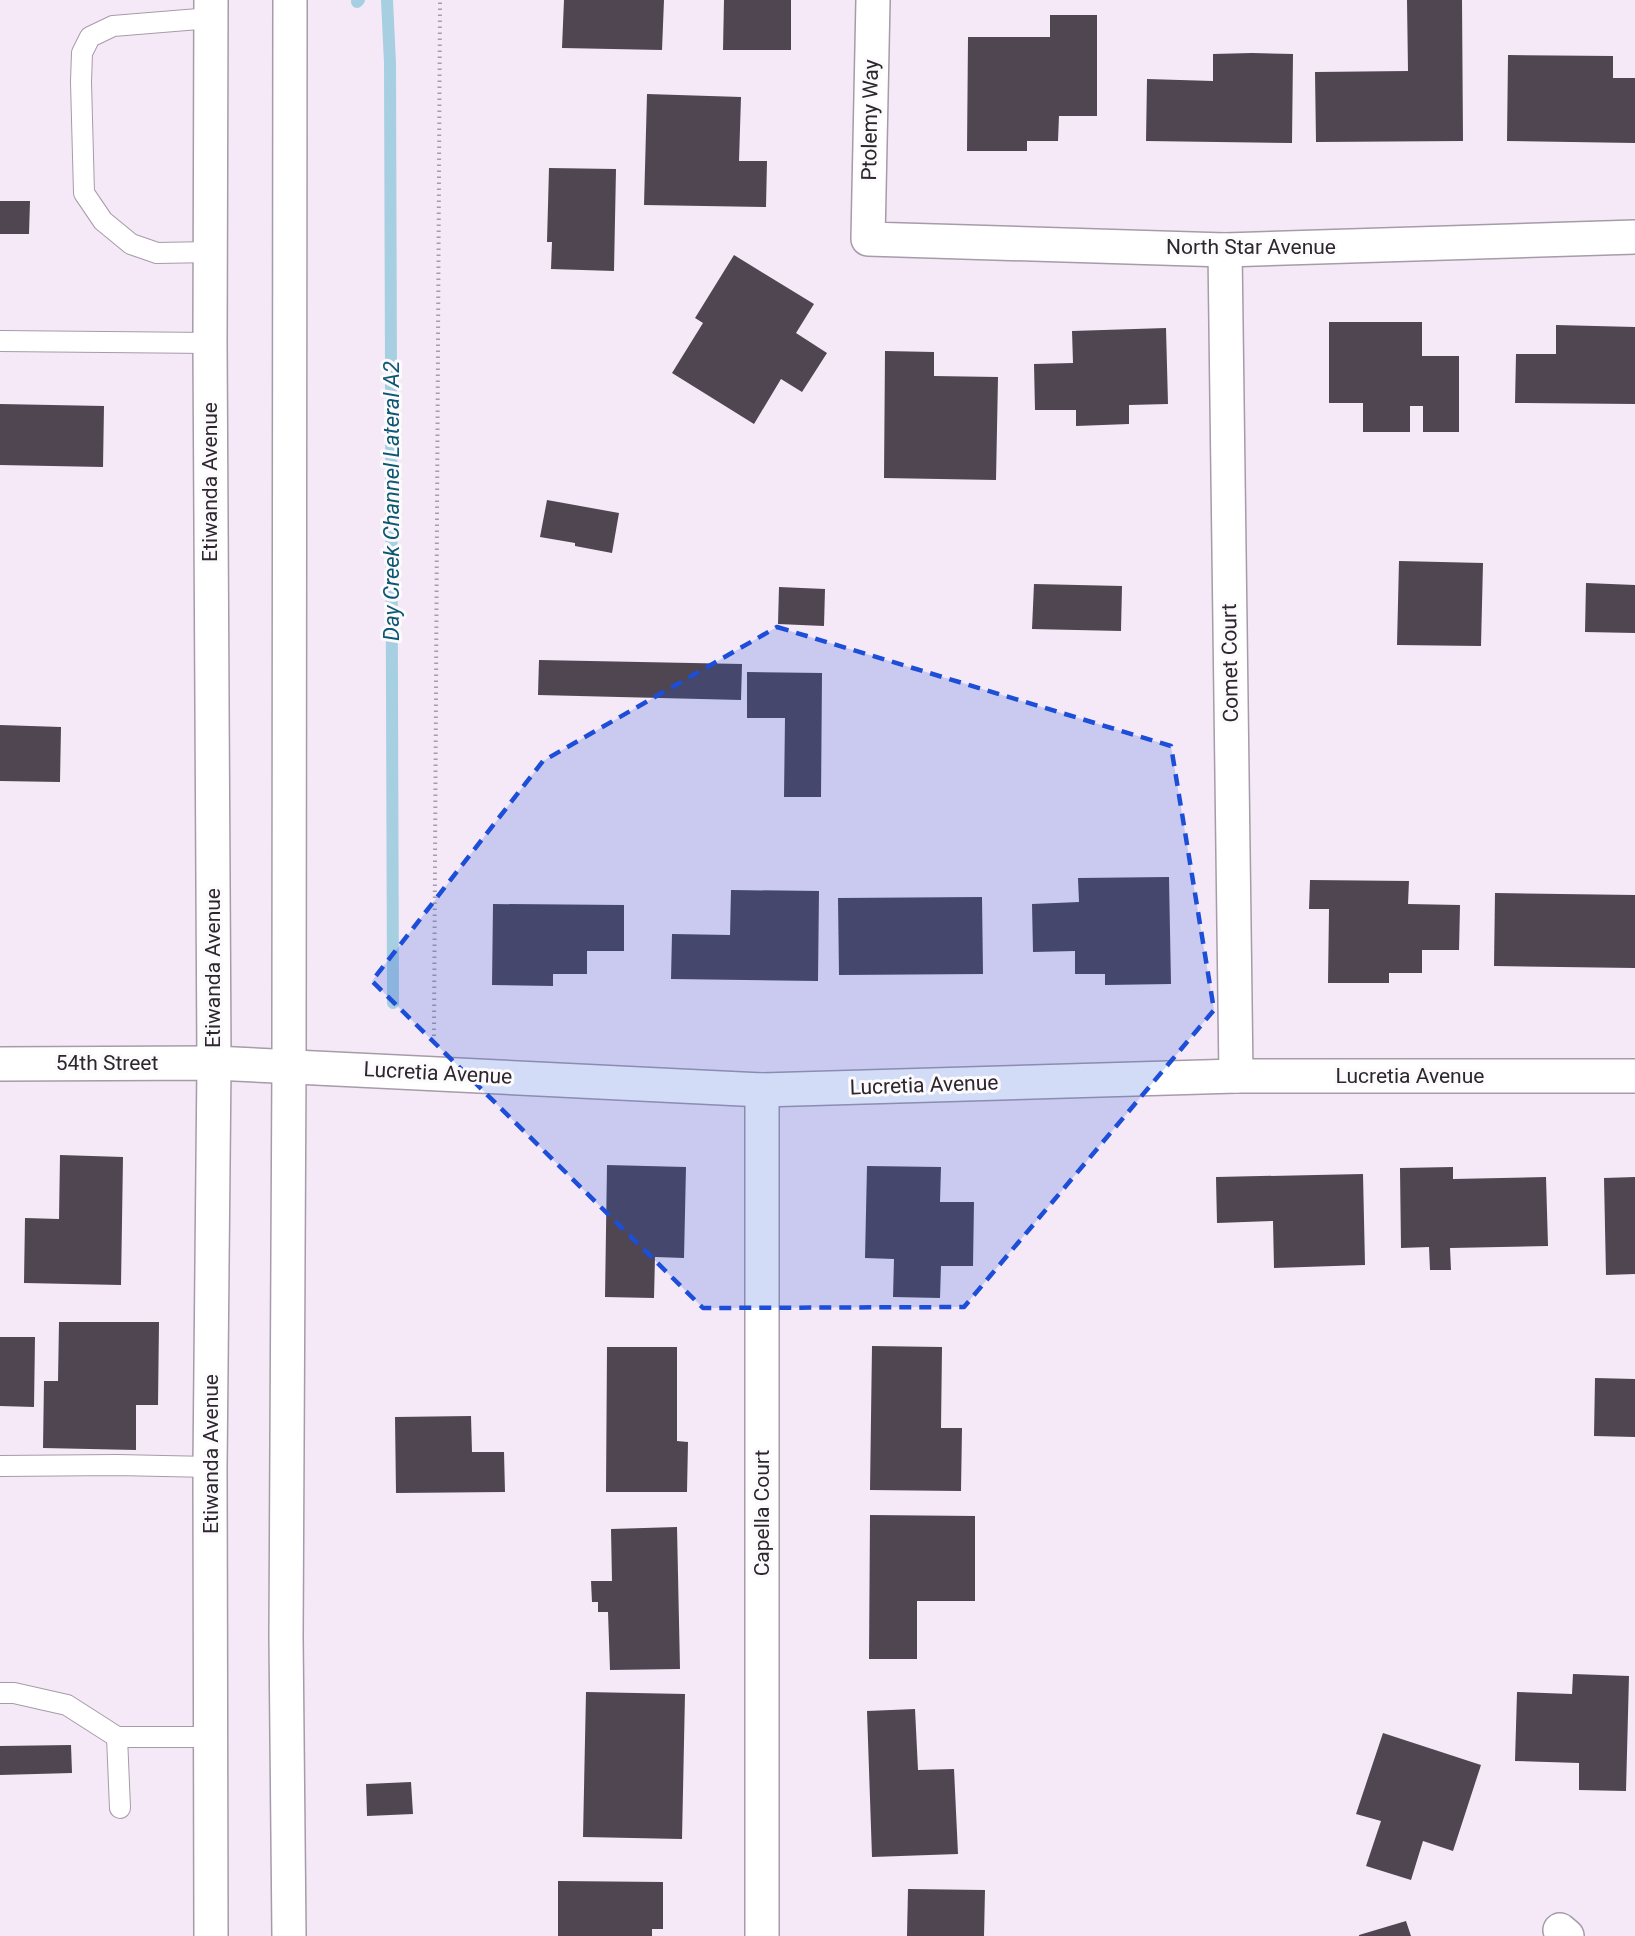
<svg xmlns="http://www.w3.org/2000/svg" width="1635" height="1936" viewBox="0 0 1635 1936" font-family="Roboto,sans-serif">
<rect width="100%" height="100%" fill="#f5e9f8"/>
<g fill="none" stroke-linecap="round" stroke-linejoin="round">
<!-- stream -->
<g stroke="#a7cfe2" stroke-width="12">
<polyline points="387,0 390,63 393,1003"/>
<polyline points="357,2 359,0"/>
</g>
</g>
<!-- building -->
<g fill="#4f4652">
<polygon points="564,0 664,0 662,50 562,48"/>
<polygon points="724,0 791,0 791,50 723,50"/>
<polygon points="1407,0 1462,0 1463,141 1316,142 1315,72 1408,71"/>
<polygon points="1050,15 1097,15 1097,116 1059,116 1058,141 1027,141 1027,151 967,151 968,37 1050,37"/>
<polygon points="1252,53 1293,54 1292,143 1146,141 1147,79 1213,81 1213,54"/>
<polygon points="1508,55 1613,56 1613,78 1635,78 1635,143 1507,141"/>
<polygon points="647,94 741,97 739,161 767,161 766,207 644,205"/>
<polygon points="549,168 616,169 614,271 551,269 552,242 547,242"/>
<polygon points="0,201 30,201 29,234 0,234"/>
<polygon points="734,255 814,304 796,333 827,353 802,392 781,379 754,424 672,373 703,323 695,318"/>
<polygon points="1329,322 1422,322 1422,356 1459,356 1459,432 1423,432 1423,406 1410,406 1410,432 1363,432 1363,403 1329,403"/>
<polygon points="1556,325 1635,327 1635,404 1515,403 1516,354 1556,354"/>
<polygon points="1166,328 1168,404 1129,405 1129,424 1076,426 1076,410 1035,410 1034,364 1073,363 1072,331"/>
<polygon points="885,351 934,352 934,376 998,377 996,480 884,478"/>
<polygon points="0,404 104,406 103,467 0,465"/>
<polygon points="547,500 619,513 612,553 575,546 575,543 540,537"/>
<polygon points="1399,561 1483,563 1481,646 1397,645"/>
<polygon points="1586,583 1635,585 1635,633 1585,632"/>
<polygon points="1034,584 1122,586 1121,631 1032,629"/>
<polygon points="779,587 825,589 824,626 778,624"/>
<polygon points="539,660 742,664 741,700 538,695"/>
<polygon points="747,672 822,673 821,797 784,797 785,718 747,718"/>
<polygon points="0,725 61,727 60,782 0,781"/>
<polygon points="1169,877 1171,984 1105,985 1105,974 1075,974 1075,951 1033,952 1032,904 1079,902 1078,878"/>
<polygon points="1310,880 1409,881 1408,904 1460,905 1459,950 1422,950 1422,973 1389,973 1389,983 1328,983 1329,909 1309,909"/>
<polygon points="731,890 819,891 818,981 671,979 672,934 730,935"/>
<polygon points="1495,893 1635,895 1635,968 1494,966"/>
<polygon points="982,897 983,974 839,975 838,898"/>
<polygon points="493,904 624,905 624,951 587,951 587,974 553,974 553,986 492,985"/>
<polygon points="60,1155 123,1157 121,1285 24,1283 25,1218 59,1219"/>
<polygon points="607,1165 686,1167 684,1258 655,1257 654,1298 605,1297"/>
<polygon points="867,1166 941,1167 940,1202 974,1202 973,1266 941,1266 940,1298 893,1297 894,1259 865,1258"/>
<polygon points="1453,1167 1453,1179 1546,1177 1548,1246 1450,1248 1451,1270 1430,1270 1429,1247 1401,1248 1400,1168"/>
<polygon points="1363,1174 1365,1265 1274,1268 1273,1221 1217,1223 1216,1177"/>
<polygon points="1635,1177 1635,1274 1606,1275 1604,1178"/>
<polygon points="59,1322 159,1322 158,1405 136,1405 136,1450 43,1448 44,1381 58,1381"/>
<polygon points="0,1337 35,1337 34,1407 0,1406"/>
<polygon points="872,1346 942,1347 941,1428 962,1428 961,1491 870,1490"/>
<polygon points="607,1347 677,1347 677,1441 688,1442 687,1492 606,1492"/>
<polygon points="1595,1378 1635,1379 1635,1437 1594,1436"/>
<polygon points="471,1416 472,1452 504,1452 505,1492 396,1493 395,1417"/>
<polygon points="870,1515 975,1516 975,1601 917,1601 917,1659 869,1659"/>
<polygon points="677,1527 680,1669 610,1670 608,1612 598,1612 598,1602 592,1602 591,1581 612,1581 611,1529"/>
<polygon points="1573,1674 1629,1676 1626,1791 1579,1790 1579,1763 1515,1761 1517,1692 1572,1694"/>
<polygon points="586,1692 685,1694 682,1839 583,1837"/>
<polygon points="915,1709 918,1770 954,1769 958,1854 872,1857 867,1711"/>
<polygon points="1383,1733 1481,1765 1453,1851 1423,1841 1411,1880 1366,1866 1381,1821 1356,1814"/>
<polygon points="71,1745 72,1773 0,1775 0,1746"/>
<polygon points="411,1782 413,1814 367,1816 366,1784"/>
<polygon points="558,1881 663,1882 663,1929 652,1929 652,1936 558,1936"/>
<polygon points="908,1889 985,1890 984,1936 907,1936"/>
<polygon points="1406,1921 1411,1936 1359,1936 1359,1935"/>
</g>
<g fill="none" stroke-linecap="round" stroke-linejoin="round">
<defs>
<g id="lane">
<polyline points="211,18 113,26 90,37 82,53 81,82 84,193 103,221 131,244 157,253 211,252"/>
<polyline points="0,341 210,343"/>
<polyline points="0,1466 117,1465 210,1467"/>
<polyline points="0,1693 14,1693 67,1705 117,1737"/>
<polyline points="120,1808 117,1737 211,1737"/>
</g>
<g id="street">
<polyline points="873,0 868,239 1225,250 1635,237"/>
<polyline points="1225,250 1236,1076"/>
<polyline points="0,1064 214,1063 762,1090 1236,1076 1635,1076"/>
<polyline points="762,1090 762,1936"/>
<polyline points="1560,1930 1567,1936"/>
</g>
<g id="primary">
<polyline points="211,0 210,343 214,1063 210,1467 211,1936"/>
<polyline points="289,1936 286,1636 289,1066 290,0"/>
</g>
</defs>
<!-- lane casing -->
<use href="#lane" stroke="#a69ba9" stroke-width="22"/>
<!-- street casing -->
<use href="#street" stroke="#a69ba9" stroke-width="36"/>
<!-- primary casing -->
<use href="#primary" stroke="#a69ba9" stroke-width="36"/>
<!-- path -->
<polyline stroke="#a59ca7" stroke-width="4" stroke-dasharray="1.5 4.5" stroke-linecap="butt" points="434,1036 440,0"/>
<!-- lane -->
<use href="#lane" stroke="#fff" stroke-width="20"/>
<!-- street -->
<use href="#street" stroke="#fff" stroke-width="33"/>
<!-- primary -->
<use href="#primary" stroke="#fff" stroke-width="33"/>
</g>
<!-- marked area -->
<path fill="#1d4ed8" fill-opacity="0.2" stroke="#1d4ed8" stroke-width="4.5" stroke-dasharray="12 8" stroke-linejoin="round" d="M777,627l394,119 43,264 -250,297 -261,1 -331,-327 171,-220z"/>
<g text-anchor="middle" stroke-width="6" stroke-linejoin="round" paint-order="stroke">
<!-- street labels -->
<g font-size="21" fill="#2b272d" stroke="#fcfafd">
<text transform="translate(870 120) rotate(-89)" y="7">Ptolemy Way</text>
<text x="1251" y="254">North Star Avenue</text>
<text transform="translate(210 482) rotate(-90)" y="7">Etiwanda Avenue</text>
<text transform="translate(1230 663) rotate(-91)" y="7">Comet Court</text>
<text transform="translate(213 968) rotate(-90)" y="7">Etiwanda Avenue</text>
<text x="107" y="1070">54th Street</text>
<text transform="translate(438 1073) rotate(3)" y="7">Lucretia Avenue</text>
<text x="1410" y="1083">Lucretia Avenue</text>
<text transform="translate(924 1085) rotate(-2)" y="7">Lucretia Avenue</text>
<text transform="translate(211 1454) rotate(-90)" y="7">Etiwanda Avenue</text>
<text transform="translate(762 1513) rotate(-90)" y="7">Capella Court</text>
</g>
<!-- water labels -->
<g font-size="22" font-style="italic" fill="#0c5872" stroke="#fcfafd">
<text transform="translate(391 501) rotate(-90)" y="8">Day Creek Channel Lateral A2</text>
</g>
</g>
</svg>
